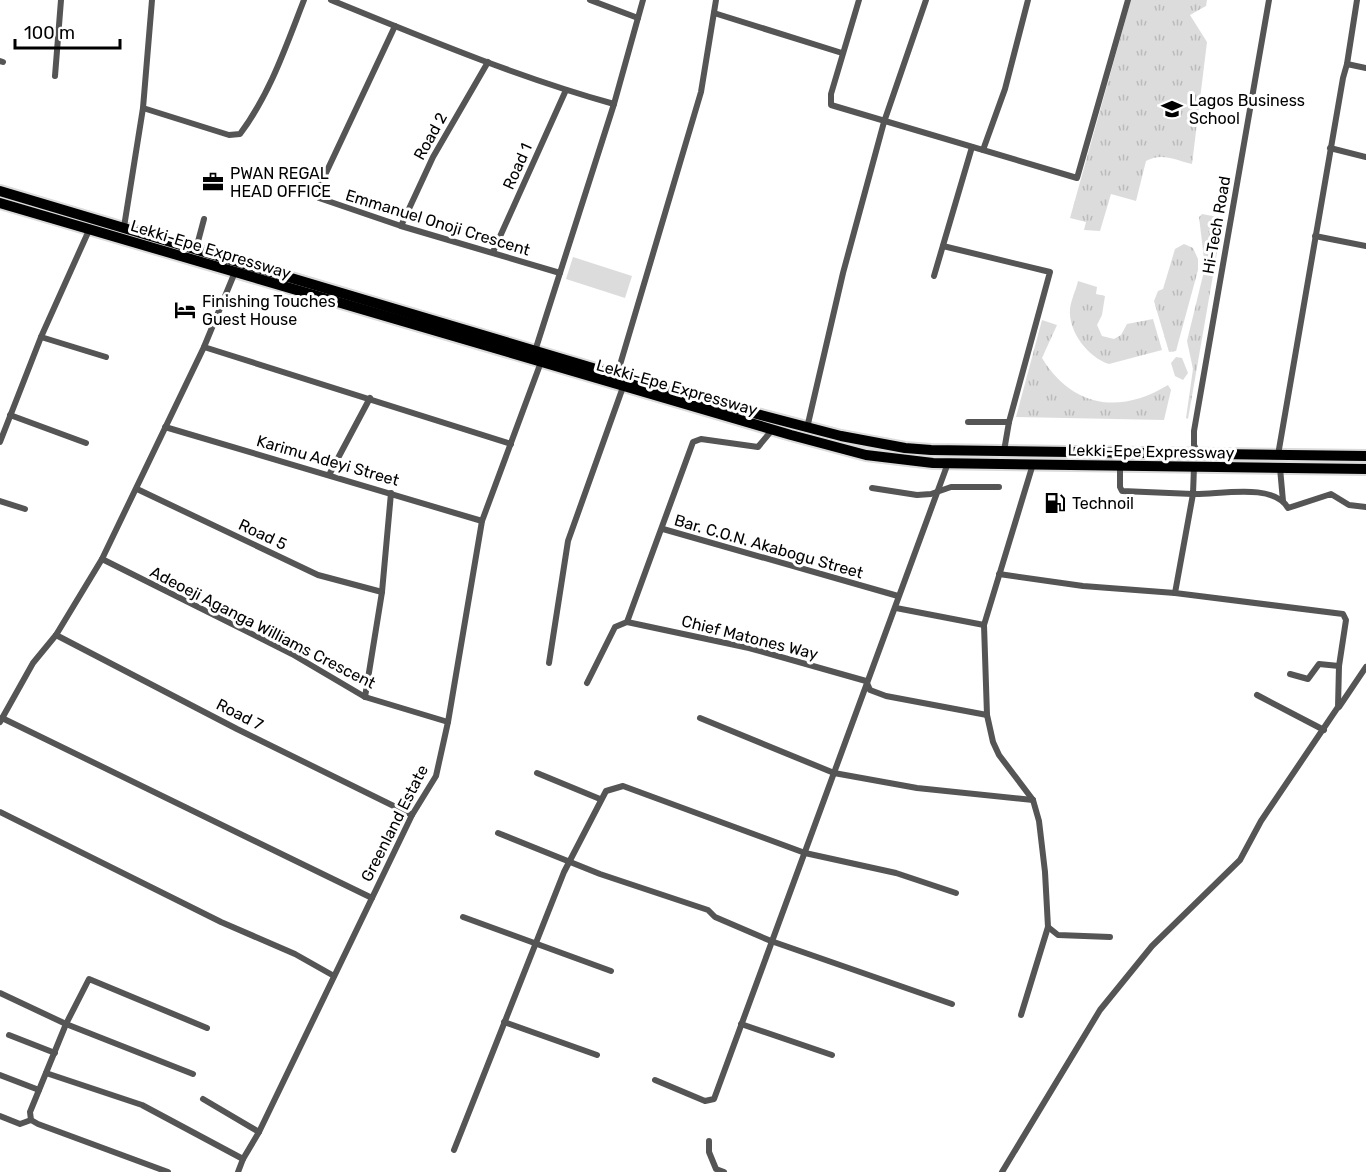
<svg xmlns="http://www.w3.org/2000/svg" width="1366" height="1172" viewBox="0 0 1366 1172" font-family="Rubik,sans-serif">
<defs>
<pattern id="grass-tufts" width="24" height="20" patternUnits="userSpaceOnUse" patternTransform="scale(1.5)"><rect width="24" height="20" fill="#dcdcdc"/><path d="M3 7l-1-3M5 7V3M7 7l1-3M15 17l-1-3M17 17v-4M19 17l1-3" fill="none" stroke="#bbb"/></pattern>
</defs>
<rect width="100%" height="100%" fill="#fff"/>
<!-- grass -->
<g fill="url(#grass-tufts)">
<path d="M1131,0h76l-1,6 -16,9 17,27 -15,122c-16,-4 -31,-12 -46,-3l-10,40 -25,-7 -11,37 -16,-1 2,-8 -16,-4z"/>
<polygon points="1202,214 1223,218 1188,419 1186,418 1193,369 1187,341 1205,267 1199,217"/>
<polygon points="1184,244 1193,248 1198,259 1198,270 1176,351 1169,352 1154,301 1158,291 1163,289 1175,249"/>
<path d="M1078,281l19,6 -1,7 9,2 -3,19 -5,10 5,11 12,3 7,-4 6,-11 26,-5 9,31 -53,14c-20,-6 -41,-32 -39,-55 1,-9 6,-19 8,-28z"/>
<path d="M1042,320l15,5 -15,33c30,49 77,57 126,27l3,5 -7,30 -148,-3z"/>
<polygon points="1176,357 1182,358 1188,373 1183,380 1175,376 1171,363"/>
</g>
<!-- garden -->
<polygon fill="#dcdcdc" points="573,257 632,276 625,298 566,279"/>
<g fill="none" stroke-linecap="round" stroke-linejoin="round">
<defs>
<g id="highway">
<polyline points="0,191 673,392 841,436 905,448 931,450 1366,456"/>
<polyline points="0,203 791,435 866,455 933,463 1366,469"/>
</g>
</defs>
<!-- highway casing -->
<use href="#highway" stroke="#dbdbdb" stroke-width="14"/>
<!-- street -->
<g stroke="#555" stroke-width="6">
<path d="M331,0c93,38 186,77 283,104"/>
<polyline points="590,0 638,18"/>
<polyline points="859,0 831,94 831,105 1077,178 1128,0"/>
<polyline points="714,13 842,53"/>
<polyline points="395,26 317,192 319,198 401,226 560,273"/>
<polyline points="0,61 3,62"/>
<polyline points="1347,64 1357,0"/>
<polyline points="55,76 61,0"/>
<path d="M143,108l86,27 11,-1c30,-40 46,-88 64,-134"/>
<polyline points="1330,148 1366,157"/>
<polyline points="983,150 1005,89 1028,0"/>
<polyline points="401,226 433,157 488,62"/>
<polyline points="124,227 143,108 152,0"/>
<polyline points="1315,236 1366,246"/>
<polyline points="943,246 1050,272 1009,422 1004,451"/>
<polyline points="196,249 204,219"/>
<polyline points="493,252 566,90"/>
<polyline points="934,276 972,147"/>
<polyline points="41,337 106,357"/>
<polyline points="204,347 511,444"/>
<polyline points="535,351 614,104 643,0"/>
<polyline points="617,375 701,92 716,0"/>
<polyline points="10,415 86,443"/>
<polyline points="968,422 1009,422"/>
<polyline points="165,427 482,521"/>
<polyline points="807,428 843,273 884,122 926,0"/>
<polyline points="0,442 41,337 90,228"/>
<polyline points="1198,453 1194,445 1194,431 1269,0"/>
<polyline points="1278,455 1343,78 1347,64 1366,68"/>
<polyline points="1033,464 984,625 987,715 993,742 999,755 1033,800 1039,821 1045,872 1048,927 1058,935 1110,937"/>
<polyline points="1120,466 1120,487 1122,491 1193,494 1194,467"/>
<polyline points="1280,468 1283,501"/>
<polyline points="329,475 370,398"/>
<polyline points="872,488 917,495 931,494 951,487 999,487"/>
<polyline points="137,489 318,575 382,592"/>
<polyline points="0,501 25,509"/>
<polyline points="663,529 898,596"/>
<polyline points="102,559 292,654 365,697 448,722"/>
<polyline points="999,574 1083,586 1175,593"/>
<polyline points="896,608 984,625"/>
<polyline points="627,622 749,648 866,681 870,690 886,696 987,715"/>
<polyline points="56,635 237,729 412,815"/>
<polyline points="549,663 568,541 623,387"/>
<polyline points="1290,674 1308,679 1319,664 1339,666"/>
<polyline points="587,683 615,627 627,622 693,442 701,439 758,447 772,430"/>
<polyline points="1257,695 1324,730"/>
<polyline points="365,697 382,592 391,493"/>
<polyline points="1339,707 1366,667"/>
<polyline points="2,718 372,898 412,815 436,776 448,722 482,521 541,362"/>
<polyline points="700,718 834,773 917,788 1033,800"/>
<polyline points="0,722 33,663 56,635 102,559 204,347 235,272"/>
<polyline points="537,773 600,799"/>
<polyline points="0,812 221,922 295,954 334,976"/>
<polyline points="498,833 600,874 708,910 715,917 771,941 952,1004"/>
<polyline points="463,917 611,971"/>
<polyline points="0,993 66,1024 193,1074"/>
<polyline points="1021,1015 1048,927"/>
<polyline points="504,1022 597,1055"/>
<polyline points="741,1024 832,1055"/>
<polyline points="9,1035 55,1053"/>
<polyline points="46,1073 142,1105 243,1159 259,1132 372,898"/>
<polyline points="0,1075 39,1090"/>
<polyline points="655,1080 705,1101 714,1099 948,463"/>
<polyline points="203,1099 259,1132"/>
<polyline points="0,1116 20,1124 31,1120"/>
<polyline points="709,1141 709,1152 716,1169 724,1172"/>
<polyline points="454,1150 564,872 606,791 623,786 805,853 896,873 956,893"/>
<polyline points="168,1172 38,1124 31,1120 30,1112 66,1024 89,979 207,1028"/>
<polyline points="238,1172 243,1159"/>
<path d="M1002,1172l98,-162 52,-64 88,-86 21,-39 77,-114 1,-41 7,-46 -3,-6 -168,-21 18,-99c25,1 80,-12 95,14l43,-14 18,11 17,2"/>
</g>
<!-- highway -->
<use href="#highway" stroke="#000" stroke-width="10"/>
</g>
<!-- icons -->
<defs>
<symbol id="university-bare" viewBox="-9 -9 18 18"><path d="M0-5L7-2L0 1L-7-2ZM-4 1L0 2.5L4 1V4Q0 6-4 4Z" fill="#000" stroke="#fff" stroke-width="2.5" paint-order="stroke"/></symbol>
<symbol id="office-bare" viewBox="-9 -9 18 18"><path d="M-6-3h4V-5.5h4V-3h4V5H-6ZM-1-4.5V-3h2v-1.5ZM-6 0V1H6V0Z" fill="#000" stroke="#fff" stroke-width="2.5" paint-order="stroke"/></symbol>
<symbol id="hotel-bare" viewBox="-9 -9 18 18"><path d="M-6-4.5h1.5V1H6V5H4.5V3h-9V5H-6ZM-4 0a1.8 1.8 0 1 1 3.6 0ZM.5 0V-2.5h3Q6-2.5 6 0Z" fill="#000" stroke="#fff" stroke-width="2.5" paint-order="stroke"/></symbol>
<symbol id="fuel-bare" viewBox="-9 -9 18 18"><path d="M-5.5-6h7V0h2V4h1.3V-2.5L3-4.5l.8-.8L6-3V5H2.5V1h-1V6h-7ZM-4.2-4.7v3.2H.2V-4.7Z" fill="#000" stroke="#fff" stroke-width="2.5" paint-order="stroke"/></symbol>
</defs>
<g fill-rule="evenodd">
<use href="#university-bare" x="1157" y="94" width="30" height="30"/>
<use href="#office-bare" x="198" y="167" width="30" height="30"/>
<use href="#hotel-bare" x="170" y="295" width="30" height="30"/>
<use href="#fuel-bare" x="1040" y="488" width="30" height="30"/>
</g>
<g text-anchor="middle" stroke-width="6" stroke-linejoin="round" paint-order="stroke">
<!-- poi labels -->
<g font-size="16" fill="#000" stroke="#fff" text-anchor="start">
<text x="1189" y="106">Lagos Business<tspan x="1189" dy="18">School</tspan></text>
<text x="230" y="179">PWAN REGAL<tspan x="230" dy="18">HEAD OFFICE</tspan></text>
<text x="202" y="307">Finishing Touches<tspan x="202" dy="18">Guest House</tspan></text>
<text x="1072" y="509">Technoil</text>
</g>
<!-- street labels -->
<g font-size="16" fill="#000" stroke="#fff">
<text transform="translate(430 136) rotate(-61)" y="6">Road 2</text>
<text transform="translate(517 166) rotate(-66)" y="6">Road 1</text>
<text transform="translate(438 222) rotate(17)" y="6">Emmanuel Onoji Crescent</text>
<text transform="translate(1216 225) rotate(-80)" y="6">Hi-Tech Road</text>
<text transform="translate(211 249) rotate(17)" y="6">Lekki-Epe Expressway</text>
<text transform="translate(677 387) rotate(16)" y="6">Lekki-Epe Expressway</text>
<text transform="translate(1151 451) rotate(1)" y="6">Lekki-Epe Expressway</text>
<text transform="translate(328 460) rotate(16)" y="6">Karimu Adeyi Street</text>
<text transform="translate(263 534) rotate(25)" y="6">Road 5</text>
<text transform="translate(769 546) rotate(16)" y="6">Bar. C.O.N. Akabogu Street</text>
<text transform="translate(263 627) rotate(27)" y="6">Adeoeji Aganga Williams Crescent</text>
<text transform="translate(750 637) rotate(14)" y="6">Chief Matones Way</text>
<text transform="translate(240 714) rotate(27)" y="6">Road 7</text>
<text transform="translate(394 823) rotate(-63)" y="6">Greenland Estate</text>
</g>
</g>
<!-- scale -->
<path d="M15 39v9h105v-9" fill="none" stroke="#000000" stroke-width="3"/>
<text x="24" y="39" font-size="18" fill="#000000" stroke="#ffffff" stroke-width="4.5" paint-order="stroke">100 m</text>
</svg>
